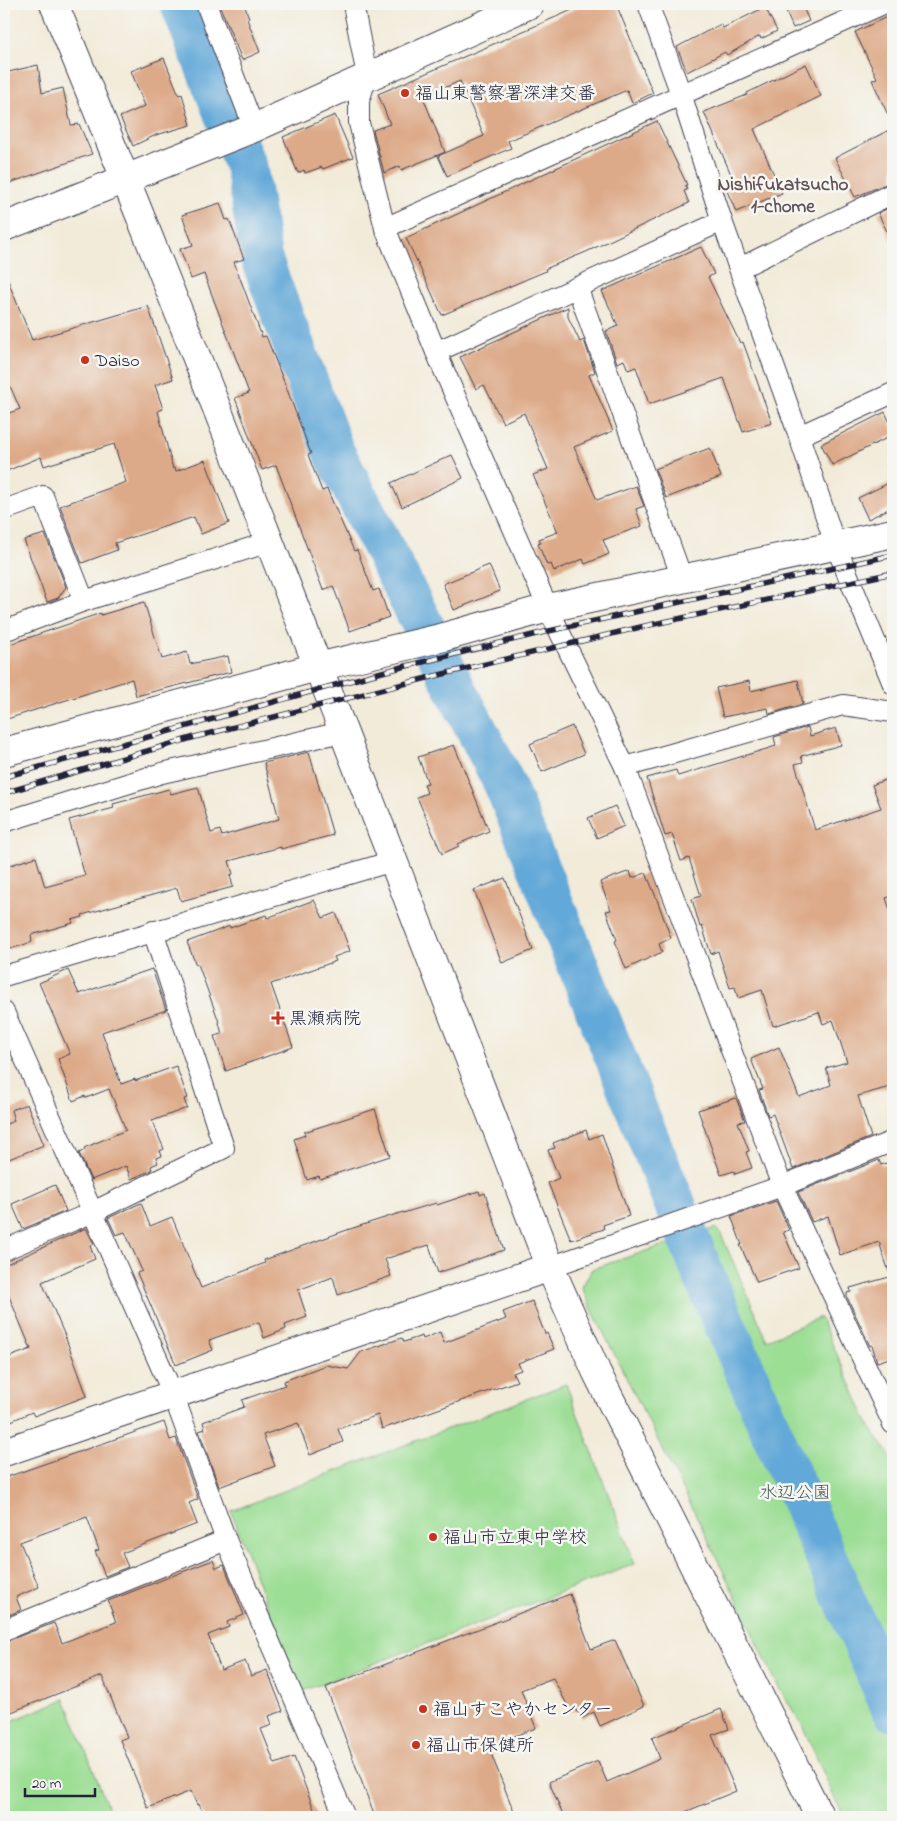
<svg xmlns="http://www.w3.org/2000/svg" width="897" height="1821" viewBox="0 0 897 1821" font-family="'Indie Flower','Klee One',sans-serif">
<rect width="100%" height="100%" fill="#f6f6f2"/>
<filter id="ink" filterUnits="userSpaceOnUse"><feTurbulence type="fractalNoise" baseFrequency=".02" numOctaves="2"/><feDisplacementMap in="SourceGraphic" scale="10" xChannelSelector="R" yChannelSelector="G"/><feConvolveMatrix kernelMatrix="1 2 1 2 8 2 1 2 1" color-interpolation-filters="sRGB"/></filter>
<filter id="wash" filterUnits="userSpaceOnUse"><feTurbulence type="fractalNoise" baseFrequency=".0096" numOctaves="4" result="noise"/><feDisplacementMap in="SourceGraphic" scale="20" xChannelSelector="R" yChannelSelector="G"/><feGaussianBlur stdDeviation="1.12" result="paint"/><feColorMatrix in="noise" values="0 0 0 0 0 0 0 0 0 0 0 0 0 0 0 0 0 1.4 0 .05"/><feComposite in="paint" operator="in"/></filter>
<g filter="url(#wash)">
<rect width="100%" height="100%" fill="#f2ebd9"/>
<!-- green -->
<g fill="#9dde95" stroke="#608068">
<polygon points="715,1228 721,1234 767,1340 820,1317 870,1427 889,1454 893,1462 893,1817 843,1817 803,1727 779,1688 701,1525 590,1306 582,1287 592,1269"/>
<polygon points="566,1384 635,1564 300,1692 231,1511"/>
<polygon points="65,1699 112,1817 4,1817 4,1724"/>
</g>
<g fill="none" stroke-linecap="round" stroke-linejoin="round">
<!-- river -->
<polyline stroke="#62a8d8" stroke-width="42" points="181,4 247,170 261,258 333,450 504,783 709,1288 893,1711"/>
</g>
<g id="blocks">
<!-- building -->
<g fill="#ddaa89">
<polygon points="219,4 244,4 249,18 247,19 260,52 242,60"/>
<polygon points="586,4 616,4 653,93 632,103 627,90 508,141 511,148 447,176 438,156 484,136 460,81 423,97 445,152 401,170 400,166 384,173 373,130 390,124 378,94"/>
<polygon points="802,5 809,21 793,28 786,12"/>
<polygon points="765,7 777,31 761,39 760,36 727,55 725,52 687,72 677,47 721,24 723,28"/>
<polygon points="893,14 893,126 872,80 877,78 855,32"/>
<polygon points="164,58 179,95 182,94 191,125 156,135 133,146 120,117 145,106 131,71"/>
<polygon points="806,64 821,96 754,129 782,193 736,212 727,191 731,189 727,181 733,179 704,112 747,95 747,93"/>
<polygon points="38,65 42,93 63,88 71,125 79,124 92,154 4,185 4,73"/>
<polygon points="335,115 353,157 323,169 322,167 305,173 304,170 298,173 283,137"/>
<polygon points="657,121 687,185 685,185 687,190 684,191 689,203 586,252 545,269 546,271 442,315 406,238"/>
<polygon points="893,128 893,181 855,197 835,158"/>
<polygon points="220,203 226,220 229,219 244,259 234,262 262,337 266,336 288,392 311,454 308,455 322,491 327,489 354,551 357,550 373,591 379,589 389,617 350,631 333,586 323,590 276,465 262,470 235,398 249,393 204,274 191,279 180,249 193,245 182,215"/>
<polygon points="893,206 893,244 878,213"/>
<polygon points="701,247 714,274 708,277 740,343 743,342 772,423 743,432 724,378 649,404 636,367 628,370 624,360 617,363 606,331 618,326 602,291"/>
<polygon points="4,271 32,340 148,306 173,379 155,385 163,409 158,411 173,469 175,468 176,471 205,460 229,523 201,534 194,517 115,543 117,550 82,563 60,506 126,482 114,444 44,466 41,457 4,472 4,415 20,409 4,372"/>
<polygon points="568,307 568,317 580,342 584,340 595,372 589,375 613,431 574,447 597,500 636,486 644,506 636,509 642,526 603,540 609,554 585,564 583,559 554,571 551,564 547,565 538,544 541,543 539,539 558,532 533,475 548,469 524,413 503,423 484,385 476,389 460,357"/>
<polygon points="885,412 893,429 893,435 832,465 821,444"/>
<polygon points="710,448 721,477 666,498 655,469"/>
<polygon points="452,455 463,478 402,507 391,483"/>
<polygon points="893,481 893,507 868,519 858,498"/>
<polygon points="45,534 66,587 58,598 47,602 24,540"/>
<polygon points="489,565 500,591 454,610 443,584"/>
<polygon points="144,602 162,659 187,652 190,664 228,656 231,672 136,696 132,679 4,720 4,646 101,613 101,615"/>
<polygon points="798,680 803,704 769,714 768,708 723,717 716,688 749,681 751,691"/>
<polygon points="572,726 584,754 542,772 530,744"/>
<polygon points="808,727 810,736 836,728 841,745 801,756 803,762 795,764 815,830 881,808 872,785 893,777 893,896 886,898 893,919 893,1086 858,1096 871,1137 793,1169 773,1114 768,1116 759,1090 763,1089 751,1059 779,1047 799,1097 831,1085 826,1068 847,1062 833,1020 823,1024 819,1012 773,1026 762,990 738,998 735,987 730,988 718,951 711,954 702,926 700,927 692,899 701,896 689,858 681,861 672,834 665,836 647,778 676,770 678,776 776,746 774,737"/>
<polygon points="454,745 489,831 458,844 459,846 442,854 417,797 427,793 424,784 428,783 418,757"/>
<polygon points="309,752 333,835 281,849 281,847 229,861 233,874 230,875 233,887 181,901 177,888 82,915 83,917 72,920 73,923 31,935 32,942 4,951 4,867 36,857 45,887 85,876 69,820 114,808 113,804 169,789 171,794 198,787 211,833 220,830 222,836 279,819 264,763"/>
<polygon points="615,806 624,826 597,838 588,818"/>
<polygon points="630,871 632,878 646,873 656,897 671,938 659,944 662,952 626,969 615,941 617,940 606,911 611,910 600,882"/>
<polygon points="505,878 533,950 502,963 474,890"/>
<polygon points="314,900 323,918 336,913 350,951 334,957 336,961 271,984 293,1047 226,1071 214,1036 222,1034 218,1019 198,964 196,965 187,942 230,926 230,928 266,915 267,918"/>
<polygon points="152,969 166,1010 102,1032 121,1084 135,1079 135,1081 176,1066 188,1098 184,1099 187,1108 152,1121 164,1149 160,1151 162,1156 156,1158 158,1163 151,1166 152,1170 131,1179 126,1166 91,1180 79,1153 85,1150 84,1148 126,1130 109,1089 86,1098 85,1096 73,1101 58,1059 70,1054 39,983 68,970 79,994"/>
<polygon points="736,1098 745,1121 738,1122 749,1151 746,1152 752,1168 735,1174 734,1171 721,1175 698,1110"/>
<polygon points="27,1104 44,1145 4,1161 4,1125 14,1121 11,1110"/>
<polygon points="375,1109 390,1156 320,1179 319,1176 307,1180 294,1139 305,1135 304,1132"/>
<polygon points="586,1130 589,1139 602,1134 629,1216 603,1225 604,1229 571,1240 548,1183 559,1178 548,1150 555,1148 553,1143"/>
<polygon points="879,1160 881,1165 893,1161 893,1275 890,1275 879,1242 840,1255 828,1216 812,1222 798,1192"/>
<polygon points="55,1185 66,1211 23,1229 12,1204"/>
<polygon points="479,1191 480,1195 485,1193 504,1250 438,1273 429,1245 385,1259 391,1276 338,1295 333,1277 298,1290 307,1317 285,1325 286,1329 264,1338 259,1322 209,1340 213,1350 176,1365 137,1273 142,1271 125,1232 116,1235 108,1218 141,1203 150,1226 172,1217 201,1288 265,1263 264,1260 347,1230 403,1212 403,1213 436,1203 437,1205"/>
<polygon points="776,1201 789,1230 783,1232 799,1268 757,1282 740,1245 742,1245 731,1216"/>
<polygon points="86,1228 94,1244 90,1246 95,1259 42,1282 65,1336 87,1396 34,1416 32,1412 4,1424 4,1359 31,1349 8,1294 4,1296 4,1265"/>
<polygon points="893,1276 893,1357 877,1362 872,1345 870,1346 847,1297 847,1293 851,1292 850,1288"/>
<polygon points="532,1301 545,1334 547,1333 554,1349 518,1363 521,1370 513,1373 517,1381 382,1429 378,1415 338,1429 343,1442 310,1455 298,1423 263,1435 275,1466 219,1487 199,1431 205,1429 203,1422 244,1407 242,1400 285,1385 284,1381 310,1371 326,1365 348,1369 361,1352 402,1338 404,1342 422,1336 423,1339 440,1332 444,1343 506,1319 503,1312"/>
<polygon points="164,1422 170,1440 176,1438 198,1499 189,1503 197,1524 122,1553 128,1567 105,1576 95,1551 99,1550 87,1517 20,1542 39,1587 16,1597 21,1610 4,1617 4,1478"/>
<polygon points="213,1560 216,1568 224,1565 244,1615 227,1622 229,1627 208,1635 221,1670 245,1661 251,1676 267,1670 283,1711 269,1716 272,1725 261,1729 275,1764 294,1757 317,1817 204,1817 199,1804 197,1805 191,1791 148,1808 120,1740 127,1737 102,1676 4,1715 4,1642 54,1623 62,1643 116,1622 108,1601"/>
<polygon points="570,1594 591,1649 615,1640 644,1706 600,1726 594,1712 582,1718 579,1711 577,1712 576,1710 571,1712 553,1678 521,1690 536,1728 488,1746 516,1817 375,1817 326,1687"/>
<polygon points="721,1709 729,1729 712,1735 736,1791 685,1812 687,1817 564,1817 549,1782 598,1761 607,1782 660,1759 652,1738"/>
</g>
</g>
</g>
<g filter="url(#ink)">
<use href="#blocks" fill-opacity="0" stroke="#414053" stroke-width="1"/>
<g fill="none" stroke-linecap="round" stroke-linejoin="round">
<defs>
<g id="street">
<polyline points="206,4 254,128"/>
<polyline points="353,4 367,76 359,101 359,123 385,228 436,352 548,608 625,767 782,1186 893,1424"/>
<polyline points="648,4 681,94 722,221 799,436 835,544 893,684"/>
<polyline points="385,228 883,4"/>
<polyline points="740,268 893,193"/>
<polyline points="577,287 682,578"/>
<polyline points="436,352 722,221"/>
<polyline points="799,436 893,393"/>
<polyline points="4,510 43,496 84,601"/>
<polyline points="4,631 84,601 269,542"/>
<polyline points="625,767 843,705 893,712"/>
<polyline points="4,822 162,773 342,732"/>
<polyline points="4,976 393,861"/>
<polyline points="4,1012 173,1394 226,1540 345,1817"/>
<polyline points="4,1250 93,1212 224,1148 153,931"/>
<polyline points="550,1267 782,1186 893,1141"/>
<polyline points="4,1630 226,1540"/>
</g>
<g id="secondary">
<path d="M54,4c172,418 333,841 496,1263l47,106 223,444"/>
<polyline points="4,227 254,128 530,4"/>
<polyline points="4,752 317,667 444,637 548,608 893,533"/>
<polyline points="4,1452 550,1267"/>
</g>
</defs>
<!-- street casing -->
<use href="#street" stroke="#414053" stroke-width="22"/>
<!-- secondary casing -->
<use href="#secondary" stroke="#414053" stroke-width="30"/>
<!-- street -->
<use href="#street" stroke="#fff" stroke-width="20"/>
<!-- secondary -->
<use href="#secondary" stroke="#fff" stroke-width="28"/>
<defs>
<g id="rail">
<polyline points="4,777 382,672 549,631 893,555"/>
<polyline points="4,793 195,737 435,676 645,626 893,573"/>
</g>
</defs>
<!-- rail casing -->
<use href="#rail" stroke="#22223b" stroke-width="5.5"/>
<!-- rail -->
<use href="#rail" stroke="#f6f6f2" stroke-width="4" stroke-dasharray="11" stroke-linecap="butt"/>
</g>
</g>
<!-- markers -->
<g fill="#c8321e" stroke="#f6f6f2" stroke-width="2">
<circle cx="405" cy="93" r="5"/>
<circle cx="85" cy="360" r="5"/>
<path d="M275.5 1010.5h5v5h5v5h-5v5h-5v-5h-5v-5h5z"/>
<circle cx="433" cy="1537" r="5"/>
<circle cx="423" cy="1709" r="5"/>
<circle cx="416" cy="1745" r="5"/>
</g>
<g text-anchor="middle" stroke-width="5" stroke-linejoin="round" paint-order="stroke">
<!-- poi labels -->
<g font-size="18" fill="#22223b" stroke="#f6f6f2" text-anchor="start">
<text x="415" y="99">福山東警察署深津交番</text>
<text x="95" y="366">Daiso</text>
<text x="289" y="1024">黒瀬病院</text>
<text x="443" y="1543">福山市立東中学校</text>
<text x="433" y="1715">福山すこやかセンター</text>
<text x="426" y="1751">福山市保健所</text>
</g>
<!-- park labels -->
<g font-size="18" fill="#475a56" stroke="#f6f6f2">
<text x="795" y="1498">水辺公園</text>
</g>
<!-- neighbourhood labels -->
<g font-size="19" font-weight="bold" fill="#635256" stroke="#f6f6f2">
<text x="783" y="190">Nishifukatsucho<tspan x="783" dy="22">1-chome</tspan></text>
</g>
</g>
<!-- margin -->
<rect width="897" height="1821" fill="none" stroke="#f6f6f2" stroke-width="20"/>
<!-- scale -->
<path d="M25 1788v8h70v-8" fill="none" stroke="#22223b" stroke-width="2.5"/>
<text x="32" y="1788" font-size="15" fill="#22223b" stroke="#f6f6f2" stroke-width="4" paint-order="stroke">20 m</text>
</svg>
